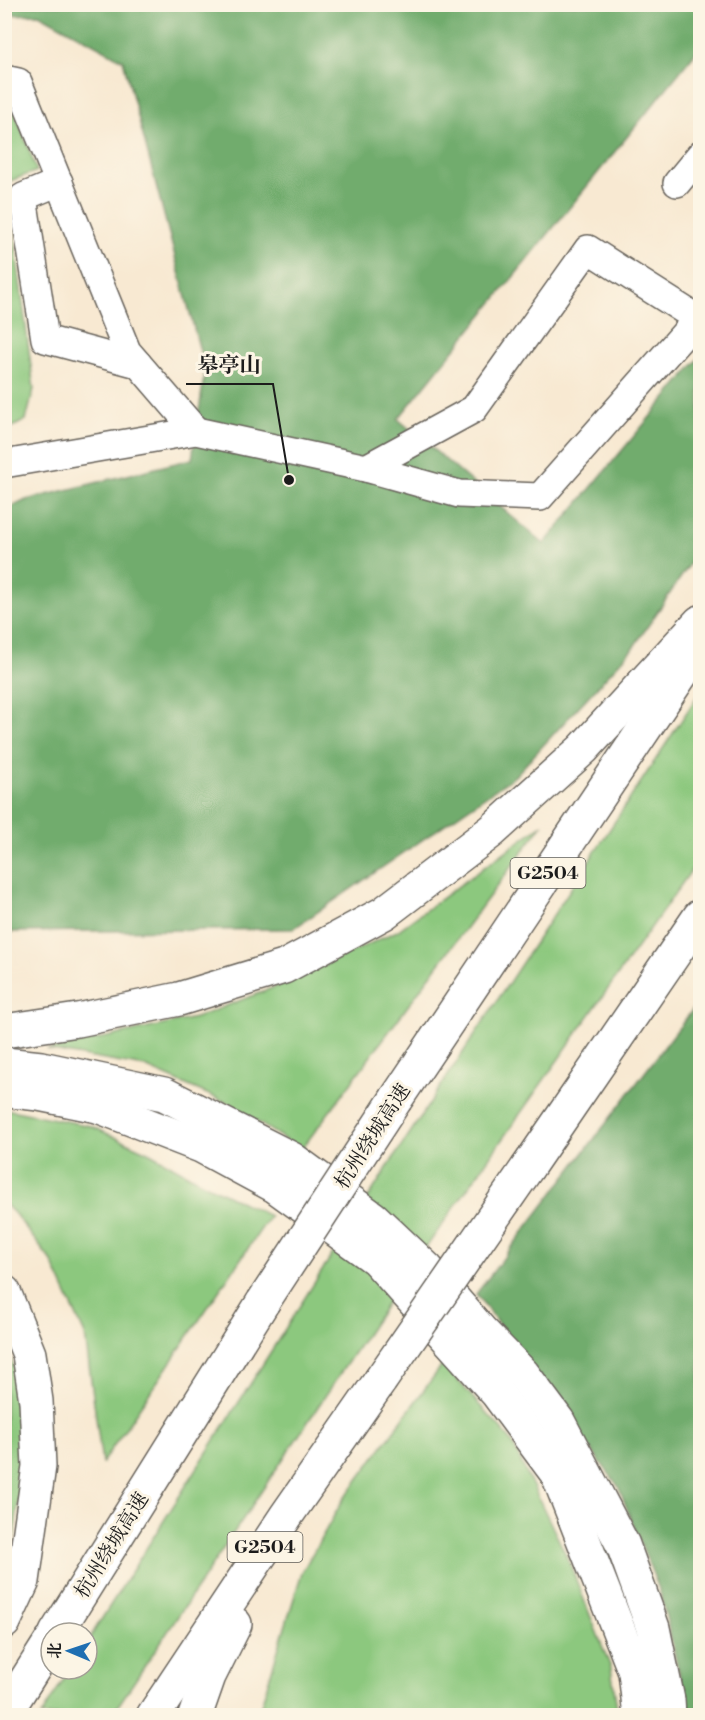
<svg xmlns="http://www.w3.org/2000/svg" width="705" height="1720" viewBox="0 0 705 1720" font-family="'Libre Bodoni','Noto Serif SC',serif">
<rect width="100%" height="100%" fill="#fcf5e5"/>
<filter id="ink" filterUnits="userSpaceOnUse"><feTurbulence type="fractalNoise" baseFrequency=".0167" numOctaves="2"/><feDisplacementMap in="SourceGraphic" scale="12" xChannelSelector="R" yChannelSelector="G"/><feConvolveMatrix kernelMatrix="1 2 1 2 8 2 1 2 1" color-interpolation-filters="sRGB"/></filter>
<filter id="wash" filterUnits="userSpaceOnUse"><feTurbulence type="fractalNoise" baseFrequency=".008" numOctaves="4" result="noise"/><feDisplacementMap in="SourceGraphic" scale="24" xChannelSelector="R" yChannelSelector="G"/><feGaussianBlur stdDeviation="1.35" result="paint"/><feColorMatrix in="noise" values="0 0 0 0 0 0 0 0 0 0 0 0 0 0 0 0 0 1.4 0 .05"/><feComposite in="paint" operator="in"/></filter>
<g filter="url(#wash)">
<rect width="100%" height="100%" fill="#f8e9d2"/>
<!-- green -->
<g fill="#8cc87e" stroke="#54724d" stroke-width="1.5">
<polygon points="4,101 14,110 37,171 7,182 34,389 26,420 5,431"/>
<polygon points="700,692 700,858 392,1296 112,1715 41,1716 70,1669 87,1669 87,1642 387,1168"/>
<polygon points="543,824 301,1150 230,1104 145,1067 47,1050 195,1018 285,983 397,931"/>
<polygon points="5,1109 91,1126 150,1153 201,1182 270,1216 102,1463 85,1335 52,1262 15,1214 5,1204"/>
<polygon points="5,1341 18,1380 25,1452 14,1536 5,1573"/>
<polygon points="443,1364 510,1439 567,1557 611,1668 618,1715 258,1715 302,1572 343,1500"/>
</g>
<!-- forest -->
<g fill="#71ac6d" stroke="#466444" stroke-width="1.5">
<polygon points="5,5 700,5 700,47 398,419 544,544 700,357 700,549 633,648 515,776 293,929 5,932 4,510 26,500 192,459 205,370 123,60 39,14 5,15"/>
<polygon points="700,1000 700,1715 689,1715 660,1592 618,1486 476,1294"/>
</g>
</g>
<g filter="url(#ink)">
<g fill="none" stroke-linecap="round" stroke-linejoin="round">
<defs>
<g id="minor">
<polyline points="4,79 18,82 127,351 196,431"/>
<polyline points="59,182 23,197 45,339 138,364"/>
<polyline points="677,183 700,155"/>
<polyline points="4,464 196,431 366,468 459,494 540,497 700,316"/>
<polyline points="366,468 474,409 588,249 698,319"/>
</g>
<g id="highway">
<polyline points="4,1031 78,1020 179,999 284,967 384,913 492,831 583,749 700,622"/>
<polyline points="4,1064 41,1068 164,1094 292,1159 373,1218 427,1269 482,1332 523,1374 558,1421 623,1545 653,1628 668,1700 669,1716"/>
<polyline points="4,1090 39,1094 98,1106 201,1146 275,1186 376,1259 497,1393 558,1475 635,1672 640,1716"/>
<polyline points="396,1099 700,646"/>
<polyline points="528,1167 700,916"/>
<polyline points="4,1292 29,1354 36,1401 39,1466 23,1581 4,1622"/>
<polyline points="56,1633 263,1302"/>
<polyline points="4,1715 51,1641"/>
<polyline points="153,1716 286,1516 380,1381"/>
<polyline points="195,1716 209,1676 235,1624"/>
</g>
</defs>
<!-- minor casing -->
<use href="#minor" stroke="#69645c" stroke-width="30"/>
<!-- highway casing -->
<use href="#highway" stroke="#69645c" stroke-width="36"/>
<!-- minor -->
<use href="#minor" stroke="#fff" stroke-width="27"/>
<!-- highway -->
<use href="#highway" stroke="#fff" stroke-width="33"/>
<defs>
<g id="highway-bridge">
<polyline points="263,1302 396,1099"/>
<polyline points="380,1381 528,1167"/>
</g>
</defs>
<!-- highway-bridge casing -->
<use href="#highway-bridge" stroke="#69645c" stroke-width="36" stroke-linecap="butt"/>
<!-- highway-bridge -->
<use href="#highway-bridge" stroke="#fff" stroke-width="33"/>
</g>
</g>
<g text-anchor="middle" stroke-width="6" stroke-linejoin="round" paint-order="stroke">
<!-- shield labels -->
<g fill="#fcf5e5" stroke="#5f5d58" stroke-width="1.5">
<rect x="510.5" y="858" width="75" height="30" rx="4.5"/>
<rect x="227.5" y="1532" width="75" height="30" rx="4.5"/>
</g>
<g font-size="18" font-weight="bold" fill="#1c1c1c">
<text x="548" y="879">G2504</text>
<text x="265" y="1553">G2504</text>
</g>
<!-- street labels -->
<g font-size="20" fill="#1c1c1c" stroke="#fcf5e5">
<text transform="translate(372 1136) rotate(-57)" y="7">杭州绕城高速</text>
<text transform="translate(111 1545) rotate(-58)" y="7">杭州绕城高速</text>
</g>
</g>
<!-- callouts -->
<path fill="none" stroke="#1c1c1c" stroke-width="2" d="M289 480L273 384H186"/>
<circle fill="#1c1c1c" stroke="#fcf5e5" stroke-width="2" cx="289" cy="480" r="6"/>
<g font-size="21" text-anchor="middle" font-weight="bold" fill="#1c1c1c" stroke="#fcf5e5" stroke-width="6" stroke-linejoin="round" paint-order="stroke">
<text x="229" y="372">皋亭山</text>
</g>
<!-- margin -->
<rect width="705" height="1720" fill="none" stroke="#fcf5e5" stroke-width="24"/>
<!-- north arrow -->
<g transform="translate(69 1651) rotate(272)"><circle r="28" fill="#fcf5e5" stroke="#a29e95" stroke-width="1.5"/>
<path d="M0-4.5L10 22L0 15L-10 22Z" fill="#1f6fb2"/>
<text y="-9" font-size="16" font-weight="bold" text-anchor="middle" fill="#1c1c1c">北</text>
</g>
</svg>
